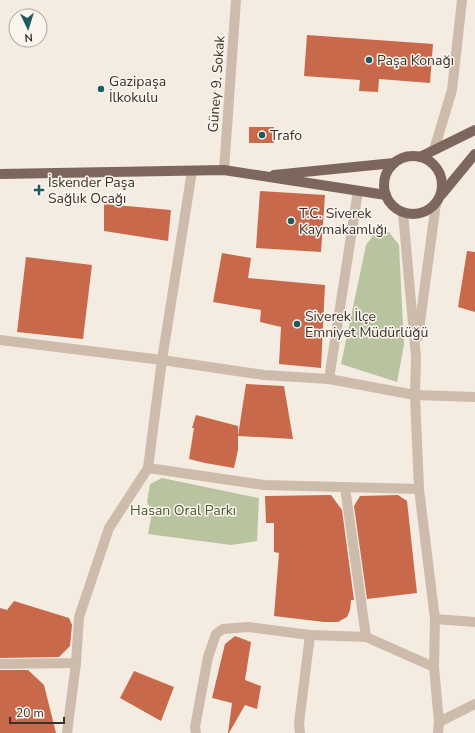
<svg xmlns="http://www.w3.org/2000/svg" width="475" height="733" viewBox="0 0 475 733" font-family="'Nunito Sans',sans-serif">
<rect width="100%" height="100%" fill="#f4ebe1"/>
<!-- green -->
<g fill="#b8c4a0">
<polygon points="389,232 399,245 404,345 397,382 341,364 366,245 375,233"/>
<polygon points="162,478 259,498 257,541 231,545 148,534 152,512 147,502 150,484"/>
</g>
<!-- building -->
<g fill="#c8694b">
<polygon points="307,35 433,44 430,83 379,79 378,92 359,91 360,80 304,76"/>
<rect x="249" y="127" width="25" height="16"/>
<polygon points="260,191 325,195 321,252 256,248"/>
<polygon points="104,204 171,210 168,241 104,231"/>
<polygon points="467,251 475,252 475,312 458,307"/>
<polygon points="222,253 251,258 248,278 325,285 321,368 279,364 281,327 260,322 261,310 213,302"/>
<polygon points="26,257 92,265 83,339 17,332"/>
<polygon points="246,384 284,386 293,439 238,436"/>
<polygon points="196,415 238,426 238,450 234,468 205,463 189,459 194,428 192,428"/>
<polygon points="331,495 342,510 354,600 351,600 350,610 347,617 338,622 324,622 274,616 279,553 274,552 274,523 266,523 265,496"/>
<polygon points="398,495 407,501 417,593 367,599 354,506 360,496"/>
<polygon points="14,601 69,618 72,625 70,646 59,657 0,658 0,608 7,610"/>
<polygon points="235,636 251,642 245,680 261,686 257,709 245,705 229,733 228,733 232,703 212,698 225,644"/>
<polygon points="0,670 28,670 44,685 56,733 0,733"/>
<polygon points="134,671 174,687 161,721 120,698"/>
</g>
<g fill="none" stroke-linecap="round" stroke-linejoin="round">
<!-- minor -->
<g stroke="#cdbbac" stroke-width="10">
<polyline points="434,150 452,90 462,0"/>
<polyline points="224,170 236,0"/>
<polyline points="192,171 162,360 148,468 264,485 419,489"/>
<polyline points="403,213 416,357 415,395 419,489 435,619 434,667 439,722 438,733"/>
<polyline points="418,337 436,203"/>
<polyline points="0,340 162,360 264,375 329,379 415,395 475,397"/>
<polyline points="329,379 358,191"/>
<polyline points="345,487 366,637 434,667"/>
<polyline points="435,619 475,622"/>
<polyline points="0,664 76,663 79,617 109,528 148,468"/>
<polyline points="439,722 475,704"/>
<polyline points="67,733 76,663"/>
<polyline points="196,733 195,727 208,657 216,634 223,629 248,627 310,635 366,637"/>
<polyline points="300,733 299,723 310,635"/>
</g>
<!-- major -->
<g stroke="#7d675c" stroke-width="10">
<circle cx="413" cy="185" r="29"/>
<polyline points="420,157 475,130"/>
<polyline points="0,174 224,170 386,195"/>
<polyline points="274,175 394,163"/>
<polyline points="442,194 475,154"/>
</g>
</g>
<!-- markers -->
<g fill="#1f5a5e" stroke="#fbf5ee" stroke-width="1.5">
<circle cx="369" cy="60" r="4"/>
<circle cx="101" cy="89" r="4"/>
<circle cx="262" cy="135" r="4"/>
<path d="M37 184h4v4h4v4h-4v4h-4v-4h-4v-4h4z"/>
<circle cx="291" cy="221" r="4"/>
<circle cx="297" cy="324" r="4"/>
</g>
<g text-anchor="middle" stroke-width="3" stroke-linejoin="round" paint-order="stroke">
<!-- poi labels -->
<g font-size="14" fill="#3b302b" stroke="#fbf5ee" text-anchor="start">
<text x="377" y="65">Paşa Konağı</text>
<text x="109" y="86">Gazipaşa<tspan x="109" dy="16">İlkokulu</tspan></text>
<text x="270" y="140">Trafo</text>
<text x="48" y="187">İskender Paşa<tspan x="48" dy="16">Sağlık Ocağı</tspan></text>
<text x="299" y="218">T.C. Siverek<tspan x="299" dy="16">Kaymakamlığı</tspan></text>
<text x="305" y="321">Siverek İlçe<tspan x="305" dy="16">Emniyet Müdürlüğü</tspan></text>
</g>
<!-- street labels -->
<g font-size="14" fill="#3b302b" stroke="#fbf5ee">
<text transform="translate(216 84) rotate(-86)" y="5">Güney 9. Sokak</text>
</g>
<!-- park labels -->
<g font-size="14" fill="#4a5a2e" stroke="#fbf5ee">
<text x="183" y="515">Hasan Oral Parkı</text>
</g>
</g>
<!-- north arrow -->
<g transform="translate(28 28) rotate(176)"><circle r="19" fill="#fbf5ee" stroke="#aea6a0"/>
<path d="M0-3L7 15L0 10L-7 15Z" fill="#1f5a5e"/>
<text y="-6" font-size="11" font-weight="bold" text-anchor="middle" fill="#3b302b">N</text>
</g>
<!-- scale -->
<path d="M10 717v6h54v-6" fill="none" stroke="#3b302b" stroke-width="2"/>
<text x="16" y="717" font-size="12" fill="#3b302b" stroke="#fbf5ee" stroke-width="3" paint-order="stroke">20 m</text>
</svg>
